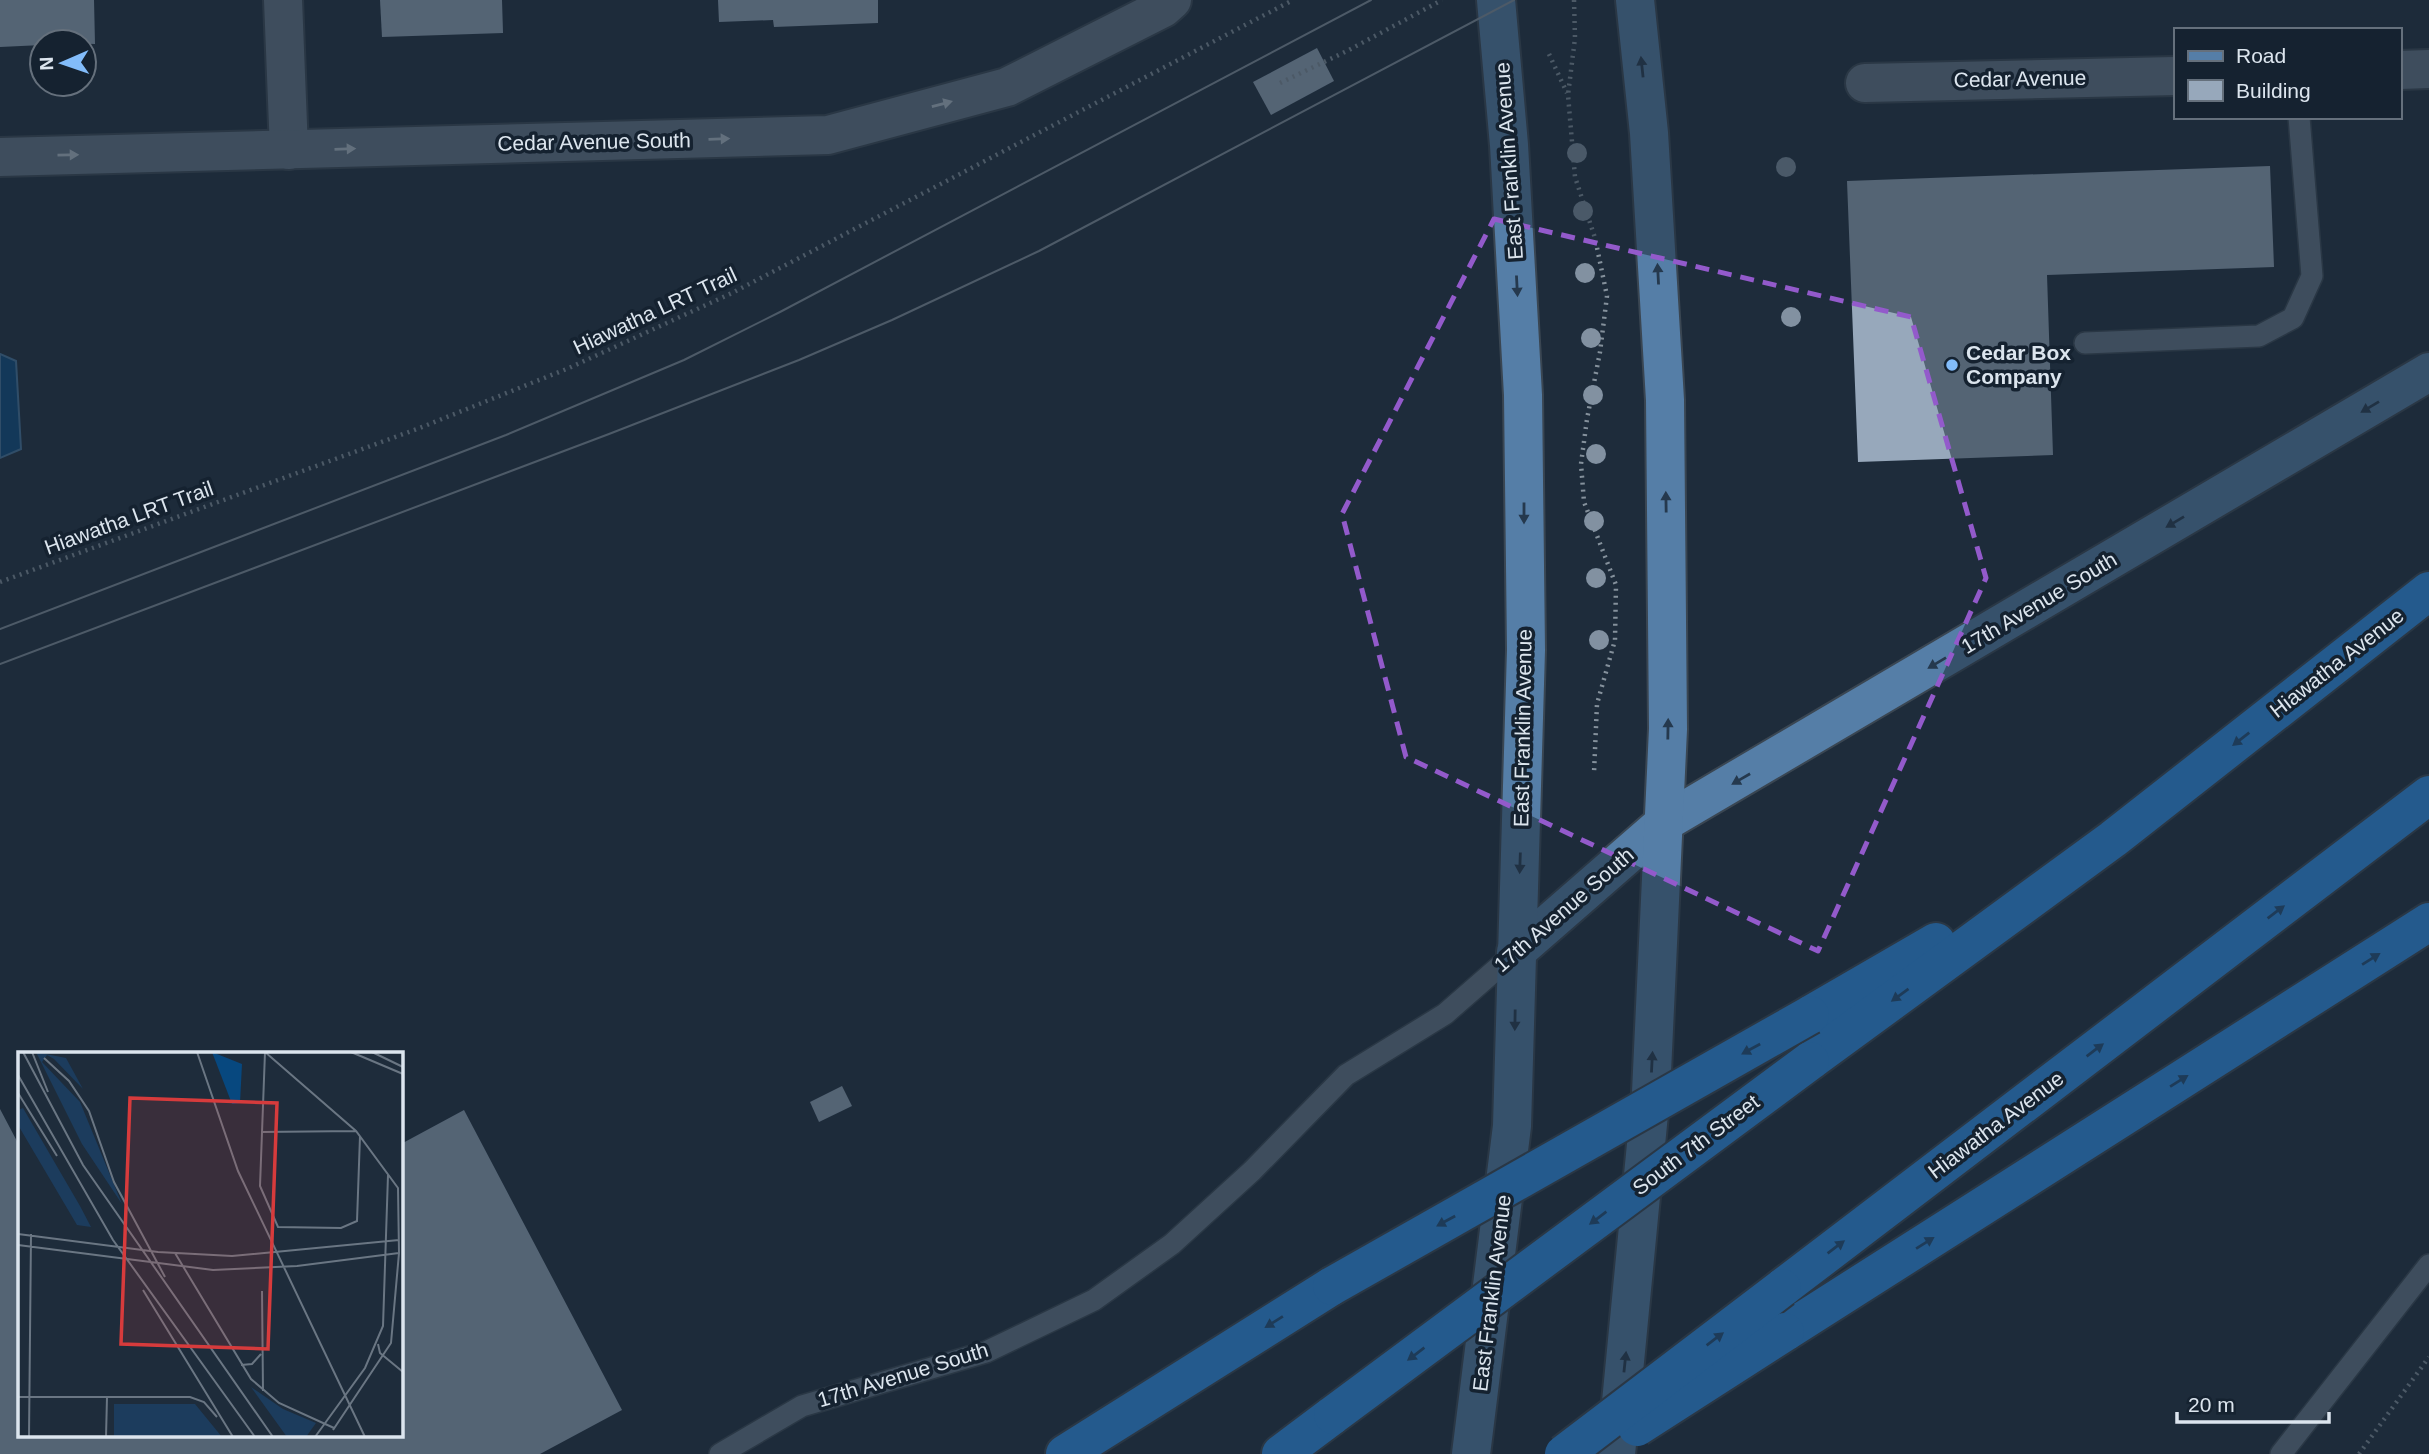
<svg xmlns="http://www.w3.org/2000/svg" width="2429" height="1454" viewBox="0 0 2429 1454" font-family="Arial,sans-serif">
<rect width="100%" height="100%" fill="#1e2c3b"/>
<!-- water -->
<polygon fill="#07487f" stroke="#4777a0" stroke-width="2" points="0,354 16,361 21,449 0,458"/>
<!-- building -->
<g fill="#97a8bb">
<polygon points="0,0 94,0 95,44 42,42 42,45 0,47"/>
<polygon points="380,0 502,0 503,33 382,37"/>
<polygon points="718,0 878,0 878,23 774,27 773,20 719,22"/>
<polygon points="1317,48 1334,81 1271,115 1253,82"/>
<polygon points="2270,166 2274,267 2047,275 2053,455 1858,462 1847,181"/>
<polygon points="842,1086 852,1106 819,1122 810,1102"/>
<polygon points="0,1109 19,1145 19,1435 401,1435 401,1144 464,1110 622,1410 540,1454 0,1454"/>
</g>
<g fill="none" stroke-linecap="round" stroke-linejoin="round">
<defs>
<g id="lane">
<polyline points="2085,343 2259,336 2293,318 2312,276 2299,117"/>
<polyline points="720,1454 802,1406 986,1352 1094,1300 1172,1244 1252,1171 1346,1075 1445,1014 1516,952"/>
<polyline points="2281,1454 2429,1265"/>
</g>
<g id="street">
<polyline points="283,0 289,150"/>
<polyline points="2399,70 2429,69"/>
<polyline points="1865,83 2175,76"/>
<polyline points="0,157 828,135 1007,87 1163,8 1172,0"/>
</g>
<g id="secondary">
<polyline points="1516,952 1665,822 2429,372"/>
<polyline points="1471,1454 1512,1126 1526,650 1523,395 1509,145 1496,0"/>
<polyline points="1616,1454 1651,1093 1668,729 1665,400 1649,133 1635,0"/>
</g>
<g id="highway">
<polyline points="1810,1015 1936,942"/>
<polyline points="1810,1061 2113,839 2429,591"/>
<polyline points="1782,1288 2429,795"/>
<polyline points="1785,1332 2429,922"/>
<polyline points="1065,1454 1332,1286"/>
<polyline points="1281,1454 1333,1415"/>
</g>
</defs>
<!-- lane casing -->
<use href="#lane" stroke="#3a4652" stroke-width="24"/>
<!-- street casing -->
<use href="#street" stroke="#3a4652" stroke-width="42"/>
<!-- secondary casing -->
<use href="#secondary" stroke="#3a4652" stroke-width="42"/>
<!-- highway casing -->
<use href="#highway" stroke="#3a4652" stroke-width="42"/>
<!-- path -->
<g stroke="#85919c" stroke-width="4.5" stroke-dasharray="2 5" stroke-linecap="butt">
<polyline points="1574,0 1575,38 1568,95 1575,177 1595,238 1607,296 1600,352 1587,419 1581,464 1584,502 1616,585 1615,640 1597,704 1594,773"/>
<polyline points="1549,54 1567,93"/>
<polyline points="1280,83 1347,51 1442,0"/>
<polyline points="0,582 417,429 569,368 732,293 1293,0"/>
<polyline points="2359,1454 2429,1357"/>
</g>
<!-- lane -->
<use href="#lane" stroke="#667687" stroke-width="21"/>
<!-- street -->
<use href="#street" stroke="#667687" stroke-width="38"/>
<!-- secondary -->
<use href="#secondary" stroke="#557ea7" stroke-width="38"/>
<!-- highway -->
<use href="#highway" stroke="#2d92f1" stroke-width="38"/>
<!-- tram -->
<g stroke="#87929e" stroke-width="2">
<polyline points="0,629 506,435 684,360 780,312 1371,0"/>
<polyline points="0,664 609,434 799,360 892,320 1039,251 1514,0"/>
</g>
<defs>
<g id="highway-bridge">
<polyline points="1332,1286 1810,1015"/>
<polyline points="1333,1415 1810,1061"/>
<polyline points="1637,1427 1785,1332"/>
<polyline points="1564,1454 1782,1288"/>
</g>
</defs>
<!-- highway-bridge casing -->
<use href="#highway-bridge" stroke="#3a4652" stroke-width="42" stroke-linecap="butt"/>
<!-- highway-bridge -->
<use href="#highway-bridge" stroke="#2d92f1" stroke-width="38"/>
</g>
<!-- trees -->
<g fill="#8291a1">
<circle cx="1577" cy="153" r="10"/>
<circle cx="1786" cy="167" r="10"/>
<circle cx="1583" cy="211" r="10"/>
<circle cx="1585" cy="273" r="10"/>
<circle cx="1791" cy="317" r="10"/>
<circle cx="1591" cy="338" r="10"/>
<circle cx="1593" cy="395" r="10"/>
<circle cx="1596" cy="454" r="10"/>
<circle cx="1594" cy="521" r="10"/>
<circle cx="1596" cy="578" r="10"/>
<circle cx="1599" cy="640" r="10"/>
</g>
<!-- one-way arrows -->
<defs><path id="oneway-solid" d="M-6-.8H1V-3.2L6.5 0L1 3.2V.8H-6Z" transform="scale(1.75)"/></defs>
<g fill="#25394e">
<use href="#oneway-solid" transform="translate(1642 67) rotate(-96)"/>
<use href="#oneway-solid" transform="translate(1658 274) rotate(-93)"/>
<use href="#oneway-solid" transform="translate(1517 286) rotate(87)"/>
<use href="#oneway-solid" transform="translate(2370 407) rotate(149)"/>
<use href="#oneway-solid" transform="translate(1666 502) rotate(-91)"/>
<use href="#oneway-solid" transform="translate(1524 513) rotate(90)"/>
<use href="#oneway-solid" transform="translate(2175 522) rotate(149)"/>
<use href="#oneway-solid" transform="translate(1937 663) rotate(149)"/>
<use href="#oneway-solid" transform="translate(1668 729) rotate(-89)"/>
<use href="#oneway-solid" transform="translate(1741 779) rotate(150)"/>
<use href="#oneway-solid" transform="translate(1520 863) rotate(92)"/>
<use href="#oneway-solid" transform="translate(1515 1020) rotate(91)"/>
<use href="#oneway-solid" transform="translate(1652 1062) rotate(-87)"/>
<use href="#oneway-solid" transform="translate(1625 1362) rotate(-84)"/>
</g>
<g fill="#b9c4cf">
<use href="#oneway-solid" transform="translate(942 104) rotate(-15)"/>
<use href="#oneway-solid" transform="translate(719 139) rotate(-2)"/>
<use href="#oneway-solid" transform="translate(345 149) rotate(-2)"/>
<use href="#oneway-solid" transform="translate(68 155) rotate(-1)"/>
</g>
<g fill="#1f4f7d">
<use href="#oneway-solid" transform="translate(2241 739) rotate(142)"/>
<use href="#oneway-solid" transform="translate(2276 912) rotate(-37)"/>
<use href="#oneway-solid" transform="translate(2371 959) rotate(-32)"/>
<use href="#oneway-solid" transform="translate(1900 995) rotate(144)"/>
<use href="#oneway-solid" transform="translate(1751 1049) rotate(151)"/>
<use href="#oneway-solid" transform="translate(2095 1050) rotate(-37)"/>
<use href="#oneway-solid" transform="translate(2179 1081) rotate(-32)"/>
<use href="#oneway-solid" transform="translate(1598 1218) rotate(143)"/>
<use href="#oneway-solid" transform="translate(1446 1221) rotate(151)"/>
<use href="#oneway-solid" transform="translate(1925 1243) rotate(-32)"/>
<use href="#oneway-solid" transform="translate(1836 1247) rotate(-37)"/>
<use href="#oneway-solid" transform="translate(1274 1322) rotate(148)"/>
<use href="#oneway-solid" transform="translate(1715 1339) rotate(-37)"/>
<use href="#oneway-solid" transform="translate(1416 1354) rotate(143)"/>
</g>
<!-- marked area -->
<path d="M0 0H2429V1454H0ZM1494,219l417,98 75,261 -168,373 -412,-194 -64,-243z" fill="#1e2c3b" fill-opacity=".55" fill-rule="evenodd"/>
<path fill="none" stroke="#935acb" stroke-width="5" stroke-dasharray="14 9" stroke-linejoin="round" d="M1494,219l417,98 75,261 -168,373 -412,-194 -64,-243z"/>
<!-- markers -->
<circle fill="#82bcfa" stroke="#152230" stroke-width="2.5" cx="1952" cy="365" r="7"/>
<g text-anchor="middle" stroke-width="7" stroke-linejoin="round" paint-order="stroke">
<!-- street labels -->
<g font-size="21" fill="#dce5ee" stroke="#152230">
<text transform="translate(2020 79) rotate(-1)" y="7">Cedar Avenue</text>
<text transform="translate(594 142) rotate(-1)" y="7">Cedar Avenue South</text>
<text transform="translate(1509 161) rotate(-94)" y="7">East Franklin Avenue</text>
<text transform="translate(655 311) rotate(-25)" y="7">Hiawatha LRT Trail</text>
<text transform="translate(129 518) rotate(-20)" y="7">Hiawatha LRT Trail</text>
<text transform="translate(2039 603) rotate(-31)" y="7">17th Avenue South</text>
<text transform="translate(2337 663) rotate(-38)" y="7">Hiawatha Avenue</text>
<text transform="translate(1523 728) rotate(-89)" y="7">East Franklin Avenue</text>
<text transform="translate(1564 910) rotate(-41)" y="7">17th Avenue South</text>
<text transform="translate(1996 1125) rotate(-37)" y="7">Hiawatha Avenue</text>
<text transform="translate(1696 1145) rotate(-37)" y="7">South 7th Street</text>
<text transform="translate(1492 1293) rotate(-83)" y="7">East Franklin Avenue</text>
<text transform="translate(903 1375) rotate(-17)" y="7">17th Avenue South</text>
</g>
<!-- poi labels -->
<g font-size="21" font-weight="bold" fill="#dce5ee" stroke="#152230" text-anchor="start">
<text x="1966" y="360">Cedar Box<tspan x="1966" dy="24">Company</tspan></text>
</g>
</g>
<!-- overview -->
<g transform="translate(18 1052)">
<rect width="385" height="385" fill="#1e2c3b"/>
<path d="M18,0l30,6 17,31 -29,-30 -7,-4 -5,7 38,40 42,102 -40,-60zM5,56l57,98 11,21 -14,-2 -59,-100v-15zM233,335l32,22 33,14 -10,14h-19zM96,352h81l27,33h-108z" fill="#1c3c5d"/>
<path d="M194,0l30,12 -2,39 -8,1z" fill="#07487f"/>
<path fill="none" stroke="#6a7683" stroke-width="2" d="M5,0l60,113 190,272M14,0l16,40M179,0l41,119 127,266M247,0l-5,134 18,41 63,1 16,-7 3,-85M247,0l91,79 42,57 1,65 -8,90 -58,87M333,0l52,22M354,0l31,15M26,6l25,23 20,30 25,71 51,95M0,23l95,165 142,197M0,41l39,63M243,80l95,-1M0,182l140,18 74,4 167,-16M0,193l195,25 84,-4 102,-13M157,201l76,126 28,24 55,25M125,238l90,147M244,239l1,100M360,292l2,9 23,19M223,313l11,-1 9,-10M0,345h172l14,5 13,15M11,385l2,-203M88,385l1,-40M297,385l50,-69 18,-42 5,-151"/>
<path fill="#d73b3c" fill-opacity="0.15" stroke="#d73b3c" stroke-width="3.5" d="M112,46l147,5 -9,246 -147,-5z"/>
<rect width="385" height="385" fill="none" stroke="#dce5ee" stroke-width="3.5"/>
</g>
<!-- legend -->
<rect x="2174" y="28" width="228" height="91" fill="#152230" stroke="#65707c" stroke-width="2"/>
<rect x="2188" y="51" width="35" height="10" fill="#557ea7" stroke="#65707c" stroke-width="2"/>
<text x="2236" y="63" font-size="21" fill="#dce5ee">Road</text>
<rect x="2188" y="80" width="35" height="21" fill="#97a8bb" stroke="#65707c" stroke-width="2"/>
<text x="2236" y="98" font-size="21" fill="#dce5ee">Building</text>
<!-- north arrow -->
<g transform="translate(63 63) rotate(268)"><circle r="33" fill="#152230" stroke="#65707c" stroke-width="2"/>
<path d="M0-5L12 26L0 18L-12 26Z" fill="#82bcfa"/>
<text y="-10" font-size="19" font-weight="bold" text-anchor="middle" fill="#dce5ee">N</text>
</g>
<!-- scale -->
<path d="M2177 1412v10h152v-10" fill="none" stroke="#dce5ee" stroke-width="3.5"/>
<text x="2188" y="1412" font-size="21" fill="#dce5ee" stroke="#152230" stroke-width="5" paint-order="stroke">20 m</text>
</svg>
